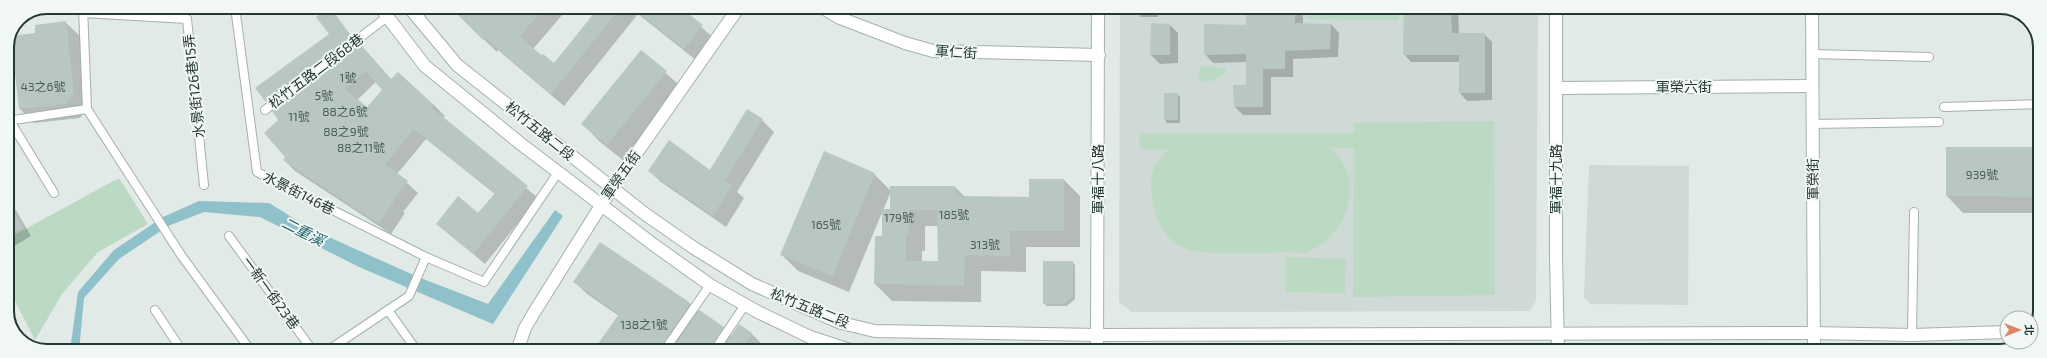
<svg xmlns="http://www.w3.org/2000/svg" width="2047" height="358" viewBox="0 0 2047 358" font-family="'Exo 2','Noto Sans TC',sans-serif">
<rect width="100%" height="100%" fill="#e1eae6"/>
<!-- built -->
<g fill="#cfd9d5">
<polygon points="1120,7 1538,7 1536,300 1530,311 1132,312 1119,302"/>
<polygon points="1589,165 1689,166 1688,305 1591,304 1584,298"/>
</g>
<!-- green -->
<g fill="#bcd9c3">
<polygon points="1308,7 1399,7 1399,20 1307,19"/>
<path d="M1200,66l26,2c-2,10 -12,13 -22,14l-6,-4z"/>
<path d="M1494,121l1,174 -142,2 1,-149 -26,-1c41,27 20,93 -24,106 -21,-1 -41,0 -62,0 -40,0 -72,4 -87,-41 -4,-15 -7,-35 1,-48 4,-5 8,-9 12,-14l-28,-1 -1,-16h215v-10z"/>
<polygon points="119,178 148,224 98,252 62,294 35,340 7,285 7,239"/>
<polygon points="1286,257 1346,259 1345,293 1285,292"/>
</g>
<!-- water -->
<polygon fill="#8ec1c9" points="199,201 269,203 313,230 418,277 488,304 555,210 563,216 493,324 359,267 260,217 204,212 168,226 119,259 84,298 79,351 70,351 78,292 114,250 163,217"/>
<!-- shadow -->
<g fill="#0003" fill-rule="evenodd">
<polygon points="458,7 569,7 533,49 554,64 608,7 678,7 715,39 697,61 638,14 564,106 498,50 497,52 470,26"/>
<polygon points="1132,7 1158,7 1158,17 1141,17"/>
<polygon points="1247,7 1303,7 1303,24 1331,24 1339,33 1338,57 1293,59 1293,77 1271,77 1271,115 1243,115 1235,107 1247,86 1247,62 1213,63 1205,54 1247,26"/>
<polygon points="1405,7 1458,7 1459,34 1484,34 1492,42 1492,100 1467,101 1460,93 1460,62 1411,62 1404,54"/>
<path d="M330,9l29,37 -1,1 2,2 2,-2 30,33 42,25 11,11 -2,2 95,80 -53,66 -48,-41 41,-8 17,-21 -69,-55 -29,35 21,19 -15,19 2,1 -14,21 -96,-63 -11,-11 2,-3 -6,-37 -5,-10 -18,-22 73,-54zM376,82l7,8 -16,18 -10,-8z"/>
<polygon points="65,22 80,36 87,108 80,118 34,123 20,109 16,73 7,74 7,47 11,37 37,34"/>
<polygon points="1170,25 1178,33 1178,63 1160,64 1151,55"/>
<polygon points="641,52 683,88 624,161 599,141 583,124"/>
<polygon points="1178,94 1180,97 1180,123 1167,123 1165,120"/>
<polygon points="762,120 774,132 737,192 744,198 726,227 661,182 649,171 710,171"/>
<polygon points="2040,148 2040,213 1963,213 1947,196"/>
<polygon points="873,173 891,191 849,292 798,271 781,254"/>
<path d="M1064,180l16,16v51h-54v25l-45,-1v31l-89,-1 -17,-17 1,-47h7l8,-27 64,-23 10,10 65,1zM925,226h13l1,36h-17v-11h3z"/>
<polygon points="7,195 31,236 9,249 7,247"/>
<polygon points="1072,262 1075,265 1075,299 1067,306 1047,306 1044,303"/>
<polygon points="574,281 689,303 699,313 723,327 732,336 752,334 764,346 761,351 600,351 619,316 587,294"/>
</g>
<!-- building -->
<g fill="#b9c7c1" fill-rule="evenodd">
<polygon points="330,7 352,37 266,102 255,88 329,34 316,17"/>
<polygon points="462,7 545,7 520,36 542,56 543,54 554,63 599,7 621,7 551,94 485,38 483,40 456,13"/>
<polygon points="631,7 680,7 703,25 684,49"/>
<polygon points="1246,7 1295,7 1295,23 1331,24 1330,49 1285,51 1285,69 1263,69 1263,107 1234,107 1233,85 1246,85 1246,54 1204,55 1204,24 1246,25"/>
<polygon points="1404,7 1451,7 1452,33 1485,33 1485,93 1459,93 1459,55 1403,55"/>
<polygon points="66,21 74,94 66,104 19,109 13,57 7,58 7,47 12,36 35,33 35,25"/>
<polygon points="1151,23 1170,24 1170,55 1150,55"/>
<path d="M358,46l2,2 2,-2 29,33 7,-7 36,33 -2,3 96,78 -55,68 -37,-30 22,-28 20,17 17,-20 -81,-64 -29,35 23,17 -15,19 1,1 -15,23 -96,-64 2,-3 -21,-24 14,-13 -6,-9zM366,71l16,19 -15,17 -22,-18z"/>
<polygon points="641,50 667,71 607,145 581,124"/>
<rect x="1164" y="93" width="14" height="27"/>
<polygon points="747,109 763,119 725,181 732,185 713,216 648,171 669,140 710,170"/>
<polygon points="1946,147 2040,147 2040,197 1946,196"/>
<polygon points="824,151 875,173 833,276 780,255"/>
<path d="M1029,179h35v52h-54v25l-45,-1 -1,31 -90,-2 1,-48h7v-27h8v-23h65v8h3v2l71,1zM909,210h28l1,51h-32v-26h3z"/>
<polygon points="7,199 23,227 7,237"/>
<polygon points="600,242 689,302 690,304 659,351 593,351 619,314 573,282"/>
<polygon points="1043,261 1073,261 1073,296 1064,304 1043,304"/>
<polygon points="699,310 724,327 709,351 671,351"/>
<polygon points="739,324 752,333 741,351 721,351"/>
</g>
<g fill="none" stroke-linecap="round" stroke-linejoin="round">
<defs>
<g id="service">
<polyline points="83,7 87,109"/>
<polyline points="235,7 257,172 426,257 484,282 559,171"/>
<polyline points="83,13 187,19 204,185"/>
<polyline points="840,18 844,7"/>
<polyline points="1812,54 1929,57"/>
<polyline points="1944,107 2040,104"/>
<polyline points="87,109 181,255 251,351"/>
<polyline points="265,110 387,17"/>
<polyline points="7,121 87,109"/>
<polyline points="10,121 54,193"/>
<polyline points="1812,124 1939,122"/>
<polyline points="229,236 313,351"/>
<polyline points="155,310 182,351"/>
<polyline points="388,310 417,351"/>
<polyline points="1912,335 1914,212"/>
<polyline points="327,351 409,296 426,257"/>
<polyline points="664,351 710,285"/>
<polyline points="714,351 745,305"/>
</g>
<g id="minor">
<polyline points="821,7 840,18 905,43 933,51 1099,55"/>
<polyline points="1556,7 1556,256 1558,351"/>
<polyline points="1812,7 1814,351"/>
<polyline points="1557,88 1812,86"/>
<polyline points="517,351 525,328 535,311 612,188 739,7"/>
<polyline points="1097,351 1098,7"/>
</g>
<g id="tertiary">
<polyline points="380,7 425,66 521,144 654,245 710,285 758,312 810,337 853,351"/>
<polyline points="409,7 457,65 645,214 694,248 752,284 841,323 875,331 1097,335 1814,333 1912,335 2007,332"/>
</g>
</defs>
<!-- service casing -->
<use href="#service" stroke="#a4b1ac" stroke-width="10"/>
<!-- minor casing -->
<use href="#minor" stroke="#a4b1ac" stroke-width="14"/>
<!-- tertiary casing -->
<use href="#tertiary" stroke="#a4b1ac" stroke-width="14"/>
<!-- service -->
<use href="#service" stroke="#fff" stroke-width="8"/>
<!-- minor -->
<use href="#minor" stroke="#fff" stroke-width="12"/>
<!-- tertiary -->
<use href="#tertiary" stroke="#fff" stroke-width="12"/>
</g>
<g text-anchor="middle" stroke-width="4" stroke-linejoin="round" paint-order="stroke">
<!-- number labels -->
<g font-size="12" fill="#485c56">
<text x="348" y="82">1號</text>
<text x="43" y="91">43之6號</text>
<text x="324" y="100">5號</text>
<text x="345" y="116">88之6號</text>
<text x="299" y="121">11號</text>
<text x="346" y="136">88之9號</text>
<text x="361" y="152">88之11號</text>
<text x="1982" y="179">939號</text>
<text x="954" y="219">185號</text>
<text x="899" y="222">179號</text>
<text x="826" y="229">165號</text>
<text x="985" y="249">313號</text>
<text x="644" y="329">138之1號</text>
</g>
<!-- street labels -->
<g font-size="14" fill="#233832" stroke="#f1f7f4">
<text transform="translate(956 52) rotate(4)" y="5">軍仁街</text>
<text transform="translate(316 71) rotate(-37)" y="5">松竹五路二段68巷</text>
<text transform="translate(194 86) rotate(-96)" y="5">水景街126巷15弄</text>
<text x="1684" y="92">軍榮六街</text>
<text transform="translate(540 131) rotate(39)" y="5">松竹五路二段</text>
<text transform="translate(621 175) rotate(-55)" y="5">軍榮五街</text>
<text transform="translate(1098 179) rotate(-90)" y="5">軍福十八路</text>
<text transform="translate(1556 179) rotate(-90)" y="5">軍福十九路</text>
<text transform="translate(1813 179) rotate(-91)" y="5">軍榮街</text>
<text transform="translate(299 193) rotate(27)" y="5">水景街146巷</text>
<text transform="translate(271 293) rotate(54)" y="5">一新一街23巷</text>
<text transform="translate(810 308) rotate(22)" y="5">松竹五路二段</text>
</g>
<!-- water labels -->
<g font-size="15" font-style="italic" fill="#24626d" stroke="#f1f7f4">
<text transform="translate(303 232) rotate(27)" y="5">二重溪</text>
</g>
</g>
<!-- crop -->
<path d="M0 0H2047V358H0ZM47 14H2000A33 33 0 0 1 2033 47V311A33 33 0 0 1 2000 344H47A33 33 0 0 1 14 311V47A33 33 0 0 1 47 14Z" fill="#f1f7f4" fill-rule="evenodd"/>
<path fill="none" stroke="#233832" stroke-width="2" d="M47 14H2000A33 33 0 0 1 2033 47V311A33 33 0 0 1 2000 344H47A33 33 0 0 1 14 311V47A33 33 0 0 1 47 14Z"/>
<!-- north arrow -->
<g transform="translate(2019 330) rotate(90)"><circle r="19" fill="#f1f7f4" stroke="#9faba6"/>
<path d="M0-3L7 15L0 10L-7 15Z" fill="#e28366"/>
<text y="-6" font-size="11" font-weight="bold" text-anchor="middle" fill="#233832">北</text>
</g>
</svg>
